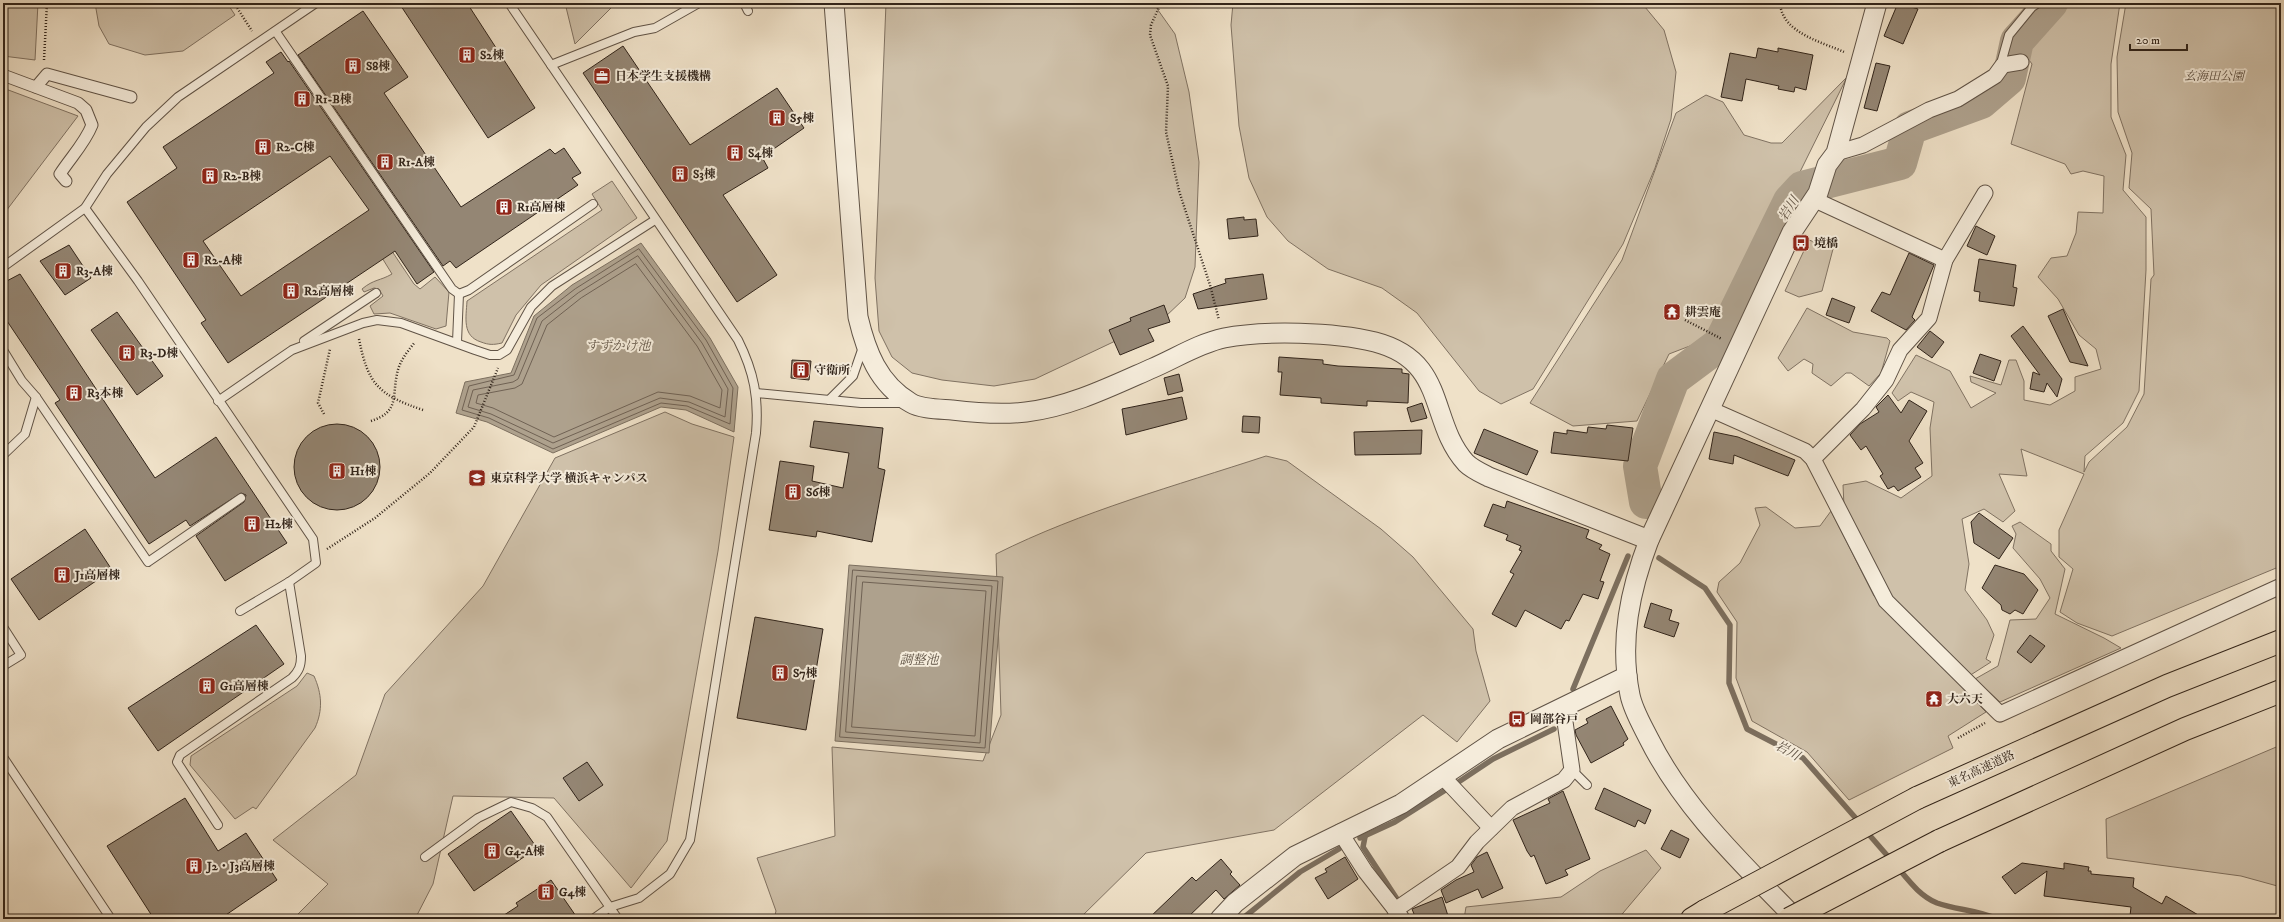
<svg xmlns="http://www.w3.org/2000/svg" width="2284" height="922" viewBox="0 0 2284 922" font-family="'IM FELL DW Pica','Noto Serif JP',serif">
<rect width="100%" height="100%" fill="#efe1c8"/>
<filter id="stains"><feTurbulence type="fractalNoise" baseFrequency=".005" numOctaves="4"/><feColorMatrix values="0 0 0 0 .2 0 0 0 0 .09 0 0 0 0 .02 0 0 0 .5 -.17"/></filter>
<radialGradient id="worn" r=".72"><stop offset=".6" stop-color="#630" stop-opacity="0"/><stop offset="1" stop-color="#630" stop-opacity=".3"/></radialGradient>
<!-- green -->
<g fill="#cfc1aa" stroke="#807262">
<polygon points="3,3 38,3 35,60 3,56"/>
<polygon points="95,3 227,3 235,15 183,51 145,55 109,44 99,26"/>
<polygon points="565,3 616,3 575,44"/>
<polygon points="886,3 1153,3 1175,34 1189,92 1199,162 1195,267 1185,298 1164,318 1035,379 994,386 942,380 912,373 892,357 879,331 875,278"/>
<polygon points="1233,3 1628,3 1645,7 1664,30 1676,72 1671,119 1655,168 1623,244 1533,389 1501,404 1479,391 1417,313 1382,288 1328,269 1288,241 1267,217 1249,178 1239,126 1231,25"/>
<polygon points="2062,3 2120,3 2111,64 2111,117 2126,155 2123,190 2146,217 2146,270 2139,391 2123,423 2085,456 2084,472 2089,462 2127,427 2144,394 2151,279 2154,275 2151,209 2129,188 2132,153 2118,112 2117,57 2126,3 2281,3 2281,566 2112,636 2077,623 2060,612 2073,569 2059,557 2059,530 2084,474 2021,449 2027,476 1999,474 2015,511 2003,522 1984,509 1962,519 1969,564 1965,590 1987,620 1994,635 1986,659 1991,662 1969,676 1891,596 1844,506 1843,485 1866,481 1901,498 1932,476 1930,428 1934,402 1911,392 1898,401 1892,393 1916,355 1950,371 1971,408 1996,393 1971,382 1970,376 2001,385 2009,360 2016,360 2024,381 2024,400 2050,405 2075,391 2075,377 2101,369 2096,349 2079,335 2058,299 2038,277 2051,258 2067,256 2076,233 2078,212 2103,213 2104,176 2083,171 2071,174 2065,164 2011,144 2032,64 2023,52 2027,40"/>
<polygon points="1847,77 1797,178 1708,339 1669,354 1637,421 1573,426 1530,403 1622,260 1676,113 1706,95 1723,102 1744,135 1771,143 1782,143"/>
<polygon points="3,88 78,116 3,215"/>
<path d="M612,181l25,37 -96,67 -25,30 -14,28c-9,2 -13,2 -21,-1 -19,-6 -15,-24 -14,-41l135,-91 -10,-16z"/>
<path d="M371,220l43,64 6,5 15,-12 14,15 -3,34 -10,3 -46,-16 -16,1 -4,-8 13,-10 -4,-7 -5,-1 -10,4 -2,-3c12,-10 18,-8 30,-15l-32,-52z"/>
<polygon points="1809,240 1833,249 1822,291 1799,297 1785,291"/>
<polygon points="1807,308 1853,332 1887,338 1890,341 1881,373 1869,386 1851,373 1846,373 1831,386 1812,373 1813,364 1804,359 1788,371 1778,358"/>
<polygon points="665,412 692,424 734,437 718,551 667,841 631,888 554,798 453,796 433,884 415,919 293,919 328,884 273,840 356,775 385,694 483,586 555,458"/>
<path d="M1266,456l21,5 94,68 32,28 60,72 3,22 14,50 -33,41 -34,-27 -149,115 -128,23 -67,66h-305l2,-8 -19,-53 78,-22 -3,-89 151,14 18,-46 -5,-161c86,-43 179,-68 270,-98z"/>
<polygon points="1766,507 1795,528 1820,526 1831,511 1874,596 1986,712 1948,736 1953,748 1849,800 1807,752 1752,721 1736,678 1737,622 1717,592 1719,582 1740,563 1760,525 1755,508"/>
<polygon points="2020,522 2051,544 2051,551 2065,569 2055,614 2104,638 2121,648 2000,702 1975,679 1998,666 2010,620 2036,619 2050,598 2040,579 2013,548 2016,534 2012,526"/>
<path d="M307,673l7,3c8,18 9,34 1,52l-59,81 -3,-2 -18,12 -45,-54 1,-9 106,-70z"/>
<polygon points="2281,745 2281,887 2241,876 2107,858 2106,819"/>
<polygon points="1646,850 1661,868 1618,919 1464,919 1466,907 1561,897 1600,871"/>
</g>
<!-- water -->
<g fill="#aea18d" stroke="#7c6f5f">
<polygon points="641,243 710,338 738,387 734,432 686,410 661,407 553,453 487,422 456,413 465,382 511,373 534,316 572,285"/>
<polygon points="849,565 1003,577 989,753 835,741"/>
</g>
<g fill="none" stroke-linecap="round" stroke-linejoin="round">
<!-- shore -->
<g stroke="#706254" stroke-width="1">
<polygon points="639,249 706,340 733,388 730,424 687,406 661,403 553,449 489,418 462,410 469,386 514,375 537,318 575,289"/>
<polygon points="638,256 702,343 728,389 725,417 689,402 660,398 553,443 491,414 468,407 473,390 513,382 518,379 542,321 578,293"/>
<polygon points="636,264 697,346 722,390 720,408 690,396 658,392 554,437 493,408 476,403 478,395 515,388 522,384 547,325 581,298"/>
<polygon points="853,570 998,581 985,748 840,737"/>
<polygon points="857,576 992,586 980,743 846,732"/>
<polygon points="863,582 986,591 975,736 852,727"/>
</g>
<!-- stream -->
<g stroke="#7c6f5f" stroke-width="5.5">
<polyline points="1659,558 1705,588 1730,625 1729,683 1747,729 1803,758 1860,823"/>
<polyline points="1573,689 1628,556"/>
<polyline points="1457,783 1493,759 1554,729"/>
<polyline points="1865,830 1892,861"/>
<polyline points="1365,837 1363,847 1397,899"/>
<polyline points="1360,838 1395,822 1444,791"/>
<path d="M1898,868c11,13 22,28 39,35 19,7 41,7 60,16"/>
<polyline points="1242,919 1300,872 1339,849"/>
<polyline points="1388,919 1389,917"/>
</g>
<!-- river -->
<polyline stroke="#aea18d" stroke-width="34" points="1646,502 1640,466 1673,379 1720,344 1790,201 1802,188 1900,163 1910,128 1981,102 2009,78 2017,41 2051,3"/>
</g>
<!-- building -->
<g fill="#948674" stroke="#31241a" fill-rule="evenodd">
<polygon points="399,3 467,3 535,108 488,138"/>
<polygon points="1898,3 1918,9 1903,44 1884,36"/>
<polygon points="363,11 408,77 384,93 461,207 550,149 555,154 564,148 581,173 572,178 578,185 456,268 450,261 443,266 298,55"/>
<polygon points="623,46 690,145 777,88 804,128 762,157 768,168 723,195 777,275 737,302 583,73"/>
<polygon points="1758,48 1778,52 1778,48 1813,55 1806,90 1795,87 1794,92 1778,89 1779,86 1746,79 1742,101 1721,97 1730,53 1756,58"/>
<path d="M281,52l7,10 1,-1 145,211 -17,12 -22,-33 -167,112 -27,-40 5,-3 -79,-118 50,-34 -14,-21 111,-74 -8,-11zM330,156l39,54 -128,86 -38,-55z"/>
<polygon points="1876,63 1890,66 1877,111 1864,108"/>
<polygon points="1244,217 1244,220 1256,219 1258,236 1229,239 1227,219"/>
<polygon points="1976,226 1995,236 1987,255 1967,246"/>
<polygon points="69,245 91,278 65,295 40,261"/>
<polygon points="1909,253 1934,265 1912,317 1915,320 1906,330 1871,311 1882,292 1890,295"/>
<polygon points="1979,259 2016,265 2013,287 2017,288 2014,306 1979,301 1980,292 1974,291"/>
<polygon points="20,274 155,478 216,437 287,543 225,581 196,536 244,502 246,495 241,493 190,526 186,520 149,544 55,403 60,400 3,315 3,283"/>
<polygon points="1263,274 1267,299 1198,309 1193,294 1226,283 1225,279"/>
<polygon points="1832,298 1855,307 1849,323 1826,315"/>
<polygon points="1164,305 1170,322 1148,329 1154,341 1120,355 1109,330 1131,321 1130,318"/>
<polygon points="2063,309 2088,366 2070,362 2048,316"/>
<polygon points="117,312 163,376 137,395 91,330"/>
<polygon points="2023,326 2062,379 2057,397 2047,383 2044,392 2030,389 2033,372 2040,375 2011,336"/>
<polygon points="1930,331 1944,342 1932,358 1917,347"/>
<polygon points="1980,354 2001,361 1994,381 1973,373"/>
<polygon points="1279,357 1323,360 1323,364 1338,366 1402,369 1402,373 1409,374 1408,403 1367,401 1367,406 1321,403 1321,398 1280,395 1282,372 1278,372"/>
<polygon points="792,360 811,361 809,380 791,378"/>
<polygon points="1179,374 1183,391 1168,395 1164,378"/>
<polygon points="1888,395 1901,413 1909,400 1927,411 1909,441 1923,463 1915,468 1921,477 1898,491 1894,486 1888,489 1880,476 1883,474 1866,446 1861,450 1850,435 1860,424 1879,412 1876,407"/>
<polygon points="1182,397 1187,419 1126,435 1122,409"/>
<polygon points="1422,403 1427,418 1411,422 1407,408"/>
<polygon points="1243,416 1260,417 1259,433 1242,432"/>
<polygon points="814,421 883,428 878,468 885,470 872,542 817,531 816,537 769,530 780,461 814,466 812,481 843,488 849,453 810,447"/>
<circle cx="337" cy="467" r="43"/>
<polygon points="1607,425 1633,428 1628,461 1551,453 1554,432 1567,434 1567,430 1587,433 1588,427 1606,429"/>
<polygon points="1484,429 1538,451 1527,475 1474,453"/>
<polygon points="1422,430 1421,454 1355,455 1354,432"/>
<polygon points="1714,432 1738,437 1795,460 1788,476 1734,455 1733,464 1709,459"/>
<polygon points="1507,501 1589,530 1586,538 1602,545 1599,549 1610,554 1600,581 1604,582 1598,599 1583,594 1569,621 1566,620 1561,629 1525,610 1516,627 1492,614 1514,574 1510,572 1522,551 1519,550 1521,546 1506,540 1508,535 1484,526 1493,504 1505,508"/>
<polygon points="1979,513 2013,538 1999,559 1974,543 1971,522"/>
<polygon points="85,529 112,570 39,620 11,579"/>
<polygon points="1995,565 2024,574 2038,590 2023,614 2015,610 2010,614 2002,610 2001,605 1982,588"/>
<polygon points="1651,603 1672,610 1669,620 1679,623 1674,637 1644,627"/>
<polygon points="755,617 823,629 806,730 737,718"/>
<polygon points="256,625 284,664 158,751 128,708"/>
<polygon points="2030,635 2045,646 2031,663 2017,652"/>
<polygon points="1611,706 1628,739 1623,743 1624,745 1591,763 1576,735 1575,730 1588,723 1586,719"/>
<polygon points="587,762 603,785 579,801 563,778"/>
<polygon points="1604,788 1651,810 1645,824 1638,820 1635,827 1595,809"/>
<polygon points="1563,791 1590,859 1565,870 1568,875 1546,884 1534,855 1531,857 1527,851 1513,820 1550,803 1548,799"/>
<polygon points="185,798 218,851 246,833 277,880 220,919 154,919 107,846"/>
<polygon points="511,811 537,848 474,891 448,854"/>
<polygon points="1671,830 1689,839 1680,858 1661,849"/>
<polygon points="1487,852 1503,888 1482,898 1478,889 1446,903 1441,890 1456,880 1474,872 1471,865 1477,857"/>
<polygon points="1345,857 1358,879 1328,899 1315,878 1327,872 1325,869"/>
<polygon points="1221,859 1232,872 1230,874 1240,885 1224,899 1216,890 1186,919 1148,919 1192,877 1196,881"/>
<polygon points="2022,863 2064,869 2064,863 2089,867 2088,871 2091,871 2091,874 2134,878 2133,887 2162,904 2166,896 2205,919 2136,919 2130,916 2131,907 2044,896 2047,871 2015,894 2002,877"/>
<polygon points="551,880 578,919 498,919 518,906 516,903"/>
<polygon points="1442,897 1449,919 1416,919 1412,909"/>
</g>
<g fill="none" stroke-linecap="round" stroke-linejoin="round">
<defs>
<g id="service">
<path d="M509,3l229,337c16,32 21,58 18,93l-66,407 -20,34 -31,24 -29,9 -17,12"/>
<polyline points="744,3 748,11"/>
<polyline points="276,32 452,289 459,294"/>
<polyline points="551,65 634,32 655,28 699,3"/>
<polyline points="2000,67 2009,35 2032,7 2038,3"/>
<polyline points="85,208 138,281 313,539 316,563 289,582 240,611"/>
<polyline points="3,267 85,208 107,174 146,127 178,97 316,3"/>
<polyline points="459,294 469,290 593,204"/>
<polyline points="304,341 376,293"/>
<polyline points="457,342 459,294"/>
<polyline points="3,350 22,381 36,397 148,562 241,498"/>
<polyline points="756,393 861,403 903,403"/>
<polyline points="829,400 853,376 863,347"/>
<polyline points="218,401 292,350 363,323 377,320 401,323 475,350 490,355 499,355 507,350 531,307 552,286 655,220"/>
<polyline points="3,455 25,434 36,397"/>
<polyline points="3,627 21,655 3,666"/>
<polyline points="3,757 111,919"/>
<polyline points="1572,770 1587,785"/>
<path d="M218,825l-41,-63 3,-7 112,-77c7,-7 9,-12 9,-22l-12,-74"/>
<polyline points="425,857 478,818 511,802 532,808 547,817 618,919"/>
</g>
<g id="pedestrian">
<path d="M3,75l75,28 8,7 6,15c-7,18 -21,32 -32,49l6,7"/>
<polyline points="36,87 47,74 131,97"/>
</g>
<g id="minor">
<polyline points="1836,153 1863,145 1929,110 1958,99 1995,76 2003,65 2021,62"/>
<polyline points="1813,199 1945,260"/>
<polyline points="1710,409 1805,451 1813,459 1886,601 2000,714 2281,586"/>
<polyline points="1813,459 1863,409 1886,380 1900,350 1929,318 1945,260 1985,193"/>
<polyline points="1442,776 1491,828"/>
<polyline points="1340,832 1365,871 1401,917"/>
<polyline points="1395,910 1458,867 1477,842 1512,808 1564,780 1572,770 1563,708"/>
</g>
<g id="tertiary">
<path d="M834,3l24,314c8,34 20,67 53,86 10,6 29,6 41,7 25,3 49,5 74,2 44,-5 86,-26 127,-44 23,-10 47,-25 71,-30 41,-8 110,-6 151,4 73,19 53,79 91,121 6,6 15,10 23,14l160,63"/>
<polyline points="1220,919 1235,903 1295,856 1401,804 1498,739 1627,676"/>
<path d="M1796,919c-54,-56 -112,-110 -147,-180 -7,-14 -16,-29 -19,-44 -11,-54 0,-105 19,-155l143,-308 26,-39 9,-28 9,-12 41,-150"/>
</g>
<g id="motorway">
<polyline points="1917,798 2167,686 2281,641"/>
<polyline points="1939,841 2185,729 2281,691"/>
<polyline points="1692,919 1705,911"/>
</g>
</defs>
<!-- service casing -->
<use href="#service" stroke="#605346" stroke-width="10"/>
<!-- pedestrian casing -->
<use href="#pedestrian" stroke="#605346" stroke-width="13"/>
<!-- minor casing -->
<use href="#minor" stroke="#605346" stroke-width="17"/>
<!-- tertiary casing -->
<use href="#tertiary" stroke="#605346" stroke-width="21"/>
<!-- motorway casing -->
<use href="#motorway" stroke="#31241a" stroke-width="24"/>
<!-- path -->
<g stroke="#31241a" stroke-width="2.5" stroke-dasharray="1 2" stroke-linecap="butt">
<polyline points="234,3 252,31"/>
<polyline points="1161,3 1151,25 1150,35 1168,86 1166,132 1179,191 1210,285 1219,320"/>
<path d="M1780,3c2,30 42,39 64,49"/>
<polyline points="44,60 47,3"/>
<polyline points="1685,320 1722,339"/>
<path d="M359,339c9,46 20,56 64,71"/>
<polyline points="324,414 318,403 330,349"/>
<path d="M371,421c28,-9 21,-23 26,-47 2,-12 10,-22 18,-32"/>
<polyline points="327,549 375,518 430,473 474,427 498,368"/>
<polyline points="1958,738 1985,723"/>
</g>
<!-- service -->
<use href="#service" stroke="#f5ecdb" stroke-width="8"/>
<!-- pedestrian -->
<use href="#pedestrian" stroke="#f5ecdb" stroke-width="11"/>
<!-- minor -->
<use href="#minor" stroke="#f5ecdb" stroke-width="15"/>
<!-- tertiary -->
<use href="#tertiary" stroke="#f5ecdb" stroke-width="19"/>
<!-- motorway -->
<use href="#motorway" stroke="#efe1c8" stroke-width="22"/>
<defs>
<g id="motorway-bridge">
<polyline points="1705,911 1917,798"/>
<polyline points="1789,919 1939,841"/>
</g>
</defs>
<!-- motorway-bridge casing -->
<use href="#motorway-bridge" stroke="#31241a" stroke-width="24" stroke-linecap="butt"/>
<!-- motorway-bridge -->
<use href="#motorway-bridge" stroke="#efe1c8" stroke-width="22"/>
</g>
<!-- icons -->
<defs>
<symbol id="building-square" viewBox="-11 -11 22 22"><rect x="-9" y="-9" width="18" height="18" rx="4" fill="#8f2418" stroke="#f5ecdb"/><path d="M-4-6H4V6H1V3H-1V6H-4ZM-2.5-4.3h1.7v1.8h-1.7ZM.8-4.3h1.7v1.8H.8ZM-2.5-1h1.7V.8h-1.7ZM.8-1h1.7V.8H.8Z" fill="#fff"/></symbol>
<symbol id="office-square" viewBox="-11 -11 22 22"><rect x="-9" y="-9" width="18" height="18" rx="4" fill="#8f2418" stroke="#f5ecdb"/><path d="M-6-3h4V-5.5h4V-3h4V5H-6ZM-1-4.5V-3h2v-1.5ZM-6 0V1H6V0Z" fill="#fff"/></symbol>
<symbol id="bus-square" viewBox="-11 -11 22 22"><rect x="-9" y="-9" width="18" height="18" rx="4" fill="#8f2418" stroke="#f5ecdb"/><path d="M-5-6H5V4H4V6H2V4H-2V6H-4V4H-5ZM-3.5-4V0h7V-4ZM-3.5 1.2v1.5H-2V1.2ZM2 1.2v1.5H3.5V1.2Z" fill="#fff"/></symbol>
<symbol id="temple-square" viewBox="-11 -11 22 22"><rect x="-9" y="-9" width="18" height="18" rx="4" fill="#8f2418" stroke="#f5ecdb"/><path d="M0-6L5-2H3V0L6.5 2.5H4V6H1.5V3h-3V6H-4V2.5H-6.5L-3 0V-2H-5Z" fill="#fff"/></symbol>
<symbol id="university-square" viewBox="-11 -11 22 22"><rect x="-9" y="-9" width="18" height="18" rx="4" fill="#8f2418" stroke="#f5ecdb"/><path d="M0-5L7-2L0 1L-7-2ZM-4 1L0 2.5L4 1V4Q0 6-4 4Z" fill="#fff"/></symbol>
</defs>
<g fill-rule="evenodd">
<use href="#building-square" x="457" y="45" width="20" height="20"/>
<use href="#building-square" x="343" y="56" width="20" height="20"/>
<use href="#office-square" x="592" y="66" width="20" height="20"/>
<use href="#building-square" x="292" y="89" width="20" height="20"/>
<use href="#building-square" x="767" y="108" width="20" height="20"/>
<use href="#building-square" x="253" y="137" width="20" height="20"/>
<use href="#building-square" x="725" y="143" width="20" height="20"/>
<use href="#building-square" x="375" y="152" width="20" height="20"/>
<use href="#building-square" x="670" y="164" width="20" height="20"/>
<use href="#building-square" x="200" y="166" width="20" height="20"/>
<use href="#building-square" x="494" y="197" width="20" height="20"/>
<use href="#bus-square" x="1791" y="233" width="20" height="20"/>
<use href="#building-square" x="181" y="250" width="20" height="20"/>
<use href="#building-square" x="53" y="261" width="20" height="20"/>
<use href="#building-square" x="281" y="281" width="20" height="20"/>
<use href="#temple-square" x="1662" y="302" width="20" height="20"/>
<use href="#building-square" x="117" y="343" width="20" height="20"/>
<use href="#building-square" x="791" y="360" width="20" height="20"/>
<use href="#building-square" x="64" y="383" width="20" height="20"/>
<use href="#building-square" x="327" y="461" width="20" height="20"/>
<use href="#university-square" x="467" y="468" width="20" height="20"/>
<use href="#building-square" x="783" y="482" width="20" height="20"/>
<use href="#building-square" x="242" y="514" width="20" height="20"/>
<use href="#building-square" x="52" y="565" width="20" height="20"/>
<use href="#building-square" x="770" y="663" width="20" height="20"/>
<use href="#building-square" x="197" y="676" width="20" height="20"/>
<use href="#temple-square" x="1924" y="689" width="20" height="20"/>
<use href="#bus-square" x="1507" y="709" width="20" height="20"/>
<use href="#building-square" x="482" y="841" width="20" height="20"/>
<use href="#building-square" x="184" y="856" width="20" height="20"/>
<use href="#building-square" x="536" y="882" width="20" height="20"/>
</g>
<g text-anchor="middle" stroke-width="4" stroke-linejoin="round" paint-order="stroke">
<!-- poi labels -->
<g font-size="12" font-weight="bold" fill="#31241a" stroke="#f5ecdb" text-anchor="start">
<text x="480" y="59">S2棟</text>
<text x="366" y="70">S8棟</text>
<text x="615" y="80">日本学生支援機構</text>
<text x="315" y="103">R1-B棟</text>
<text x="790" y="122">S5棟</text>
<text x="276" y="151">R2-C棟</text>
<text x="748" y="157">S4棟</text>
<text x="398" y="166">R1-A棟</text>
<text x="693" y="178">S3棟</text>
<text x="223" y="180">R2-B棟</text>
<text x="517" y="211">R1高層棟</text>
<text x="1814" y="247">境橋</text>
<text x="204" y="264">R2-A棟</text>
<text x="76" y="275">R3-A棟</text>
<text x="304" y="295">R2高層棟</text>
<text x="1685" y="316">耕雲庵</text>
<text x="140" y="357">R3-D棟</text>
<text x="814" y="374">守衛所</text>
<text x="87" y="397">R3本棟</text>
<text x="350" y="475">H1棟</text>
<text x="490" y="482">東京科学大学 横浜キャンパス</text>
<text x="806" y="496">S6棟</text>
<text x="265" y="528">H2棟</text>
<text x="75" y="579">J1高層棟</text>
<text x="793" y="677">S7棟</text>
<text x="220" y="690">G1高層棟</text>
<text x="1947" y="703">大六天</text>
<text x="1530" y="723">岡部谷戸</text>
<text x="505" y="855">G4-A棟</text>
<text x="207" y="870">J2・J3高層棟</text>
<text x="559" y="896">G4棟</text>
</g>
<!-- park labels -->
<g font-size="12" font-style="italic" fill="#584b3e" stroke="#f5ecdb">
<text x="2214" y="80">玄海田公園</text>
</g>
<!-- street labels -->
<g font-size="12" fill="#31241a" stroke="#f5ecdb">
<text transform="translate(1981 769) rotate(-25)" y="4">東名高速道路</text>
</g>
<!-- water labels -->
<g font-size="13" font-style="italic" fill="#5d5042" stroke="#f5ecdb">
<text transform="translate(1788 208) rotate(-58)" y="5">岩川</text>
<text x="618" y="350">すずかけ池</text>
<text x="919" y="664">調整池</text>
<text transform="translate(1788 750) rotate(29)" y="5">岩川</text>
</g>
</g>
<!-- margin -->
<rect width="2284" height="922" fill="none" stroke="#efe1c8" stroke-width="16"/>
<rect x="4" y="4" width="2276" height="914" fill="none" stroke="#31241a" stroke-width="2"/>
<rect x="8" y="8" width="2268" height="906" fill="none" stroke="#31241a"/>
<!-- scale -->
<path d="M2130 44v6h57v-6" fill="none" stroke="#31241a" stroke-width="2"/>
<text x="2136" y="44" font-size="12" fill="#31241a" stroke="#f5ecdb" stroke-width="3" paint-order="stroke">20 m</text>
<rect width="100%" height="100%" filter="url(#stains)"/>
<rect width="100%" height="100%" fill="url(#worn)"/>
</svg>
